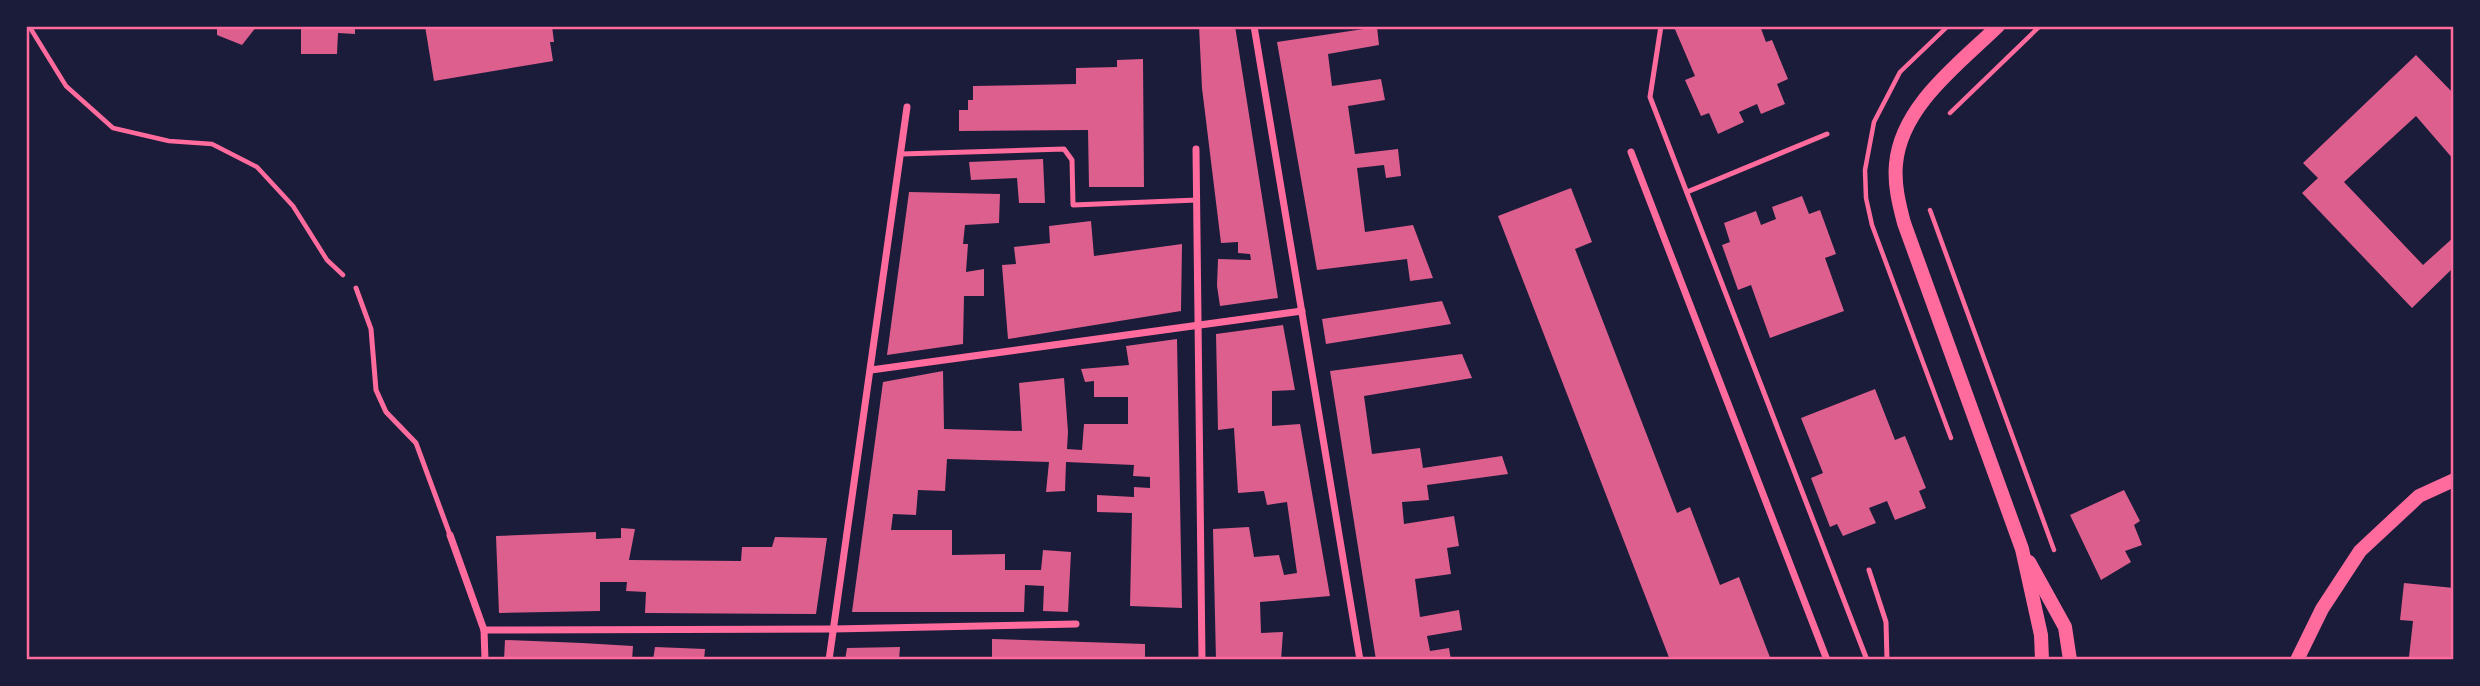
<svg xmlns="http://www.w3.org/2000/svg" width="2480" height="686" viewBox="0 0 2480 686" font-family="'DM Sans',sans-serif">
<rect width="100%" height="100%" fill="#1b1b3a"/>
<!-- building -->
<g fill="#dd5f8e">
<polygon points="217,26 257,26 242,45 217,35"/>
<polygon points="301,26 355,26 355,34 338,33 337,54 301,54"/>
<polygon points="425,26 552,26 554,42 550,42 553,61 434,81"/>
<polygon points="1199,26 1235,26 1278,298 1220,306 1217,286 1218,259 1251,260 1250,254 1238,253 1238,242 1221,243 1202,88"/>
<polygon points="1760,26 1766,42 1772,40 1788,79 1777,84 1785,104 1761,114 1757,104 1739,112 1744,122 1718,134 1709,113 1701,116 1685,80 1695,76 1674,27"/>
<polygon points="1377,27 1379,45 1328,54 1332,86 1381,79 1385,100 1348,106 1355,154 1398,149 1401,176 1386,178 1384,165 1357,168 1365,232 1413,225 1433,278 1410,281 1407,259 1317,270 1277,42"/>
<polygon points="2416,55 2454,94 2454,160 2416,116 2344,182 2423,265 2454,237 2454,267 2412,308 2302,193 2318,178 2303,163"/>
<polygon points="1143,59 1144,187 1089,187 1088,130 959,131 959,110 968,110 968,100 973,100 973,86 1076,84 1076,68 1117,67 1117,60"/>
<polygon points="1043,159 1045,203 1019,203 1017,178 971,180 969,162"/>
<polygon points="1571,188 1592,242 1575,249 1677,513 1690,507 1720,585 1739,577 1771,660 1670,660 1498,216"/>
<polygon points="909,192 1000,194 999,223 965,225 963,244 968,244 966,272 984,269 984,296 964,296 963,344 887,355"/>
<polygon points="1802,196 1809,214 1820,210 1836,254 1825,258 1844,311 1770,338 1751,285 1738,290 1722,245 1730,242 1724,223 1756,211 1761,225 1776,219 1772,207"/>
<polygon points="1091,221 1094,256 1182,244 1181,311 1008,339 1002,265 1016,264 1014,247 1050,243 1049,226"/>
<polygon points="1442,301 1451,324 1326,344 1322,319"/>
<polygon points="1283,325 1295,390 1272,391 1272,426 1300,424 1330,596 1260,602 1261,633 1283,632 1281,660 1216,660 1213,529 1249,527 1254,557 1279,555 1284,575 1297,573 1287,502 1267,505 1264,491 1238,493 1234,428 1218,430 1216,334"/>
<polygon points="1177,339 1182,608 1130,606 1132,513 1097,512 1097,495 1134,497 1134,487 1150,488 1150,477 1133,476 1134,465 1066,462 1065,491 1046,492 1049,462 947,459 945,491 918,490 916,515 893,514 891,530 952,530 952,555 1005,554 1005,570 1041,570 1043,550 1071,552 1068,612 1043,611 1044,586 1025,585 1024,612 852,612 883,382 943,371 944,429 1022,431 1019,383 1064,378 1068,432 1067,449 1082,450 1084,424 1128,424 1128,397 1094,397 1094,381 1085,382 1081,369 1129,365 1126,346"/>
<polygon points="1462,354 1472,378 1364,396 1372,454 1420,448 1423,468 1502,456 1508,474 1427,485 1429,500 1402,502 1404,524 1454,516 1459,546 1447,548 1451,574 1415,579 1420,617 1459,610 1462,630 1427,636 1430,651 1449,648 1451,660 1376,660 1330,371"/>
<polygon points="1875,389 1895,440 1905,436 1926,488 1919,491 1926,508 1895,520 1887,501 1869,508 1876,523 1843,536 1837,524 1830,527 1811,478 1823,473 1801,418"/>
<polygon points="2124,490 2140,521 2134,525 2142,545 2125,551 2131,562 2101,580 2070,515"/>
<polygon points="621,528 635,529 629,560 741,561 742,547 772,547 775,537 827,538 816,614 645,613 646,592 626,591 627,582 600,582 600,611 499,613 496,536 596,532 596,539 621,538"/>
<polygon points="2404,583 2454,588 2454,660 2409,657 2413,621 2400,620"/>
<polygon points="992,639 1145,644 1145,660 992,660"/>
<polygon points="505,640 582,643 633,646 632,660 504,660"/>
<polygon points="655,647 705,649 704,660 653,660"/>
<polygon points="900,647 899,660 845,660 847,648"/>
</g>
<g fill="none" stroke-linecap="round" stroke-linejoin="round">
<!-- path -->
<g stroke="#ff6b9d" stroke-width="4.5">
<polyline points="29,26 66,86 113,128 169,141 212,144 257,167 293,206 327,260 343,275"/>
<polyline points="1948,26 1900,72 1874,122 1865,170 1866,198 1872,225 1951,438"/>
<polyline points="1950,113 2040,26"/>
<polyline points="1930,210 2054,550"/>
</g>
<!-- service -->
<g stroke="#ff6b9d" stroke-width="5">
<polyline points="1661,26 1650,97 1867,660"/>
<polyline points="901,154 1064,149 1072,160 1073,205 1197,200"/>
<polyline points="1687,192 1827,134"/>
<polyline points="356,288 371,329 376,390 386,412 416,443 450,535"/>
<polyline points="1869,570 1886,622 1887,660"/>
</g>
<!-- minor -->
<g stroke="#ff6b9d" stroke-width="7">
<polyline points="1254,26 1360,660"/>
<polyline points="1196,149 1202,660"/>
<polyline points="1631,152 1827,660"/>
<polyline points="871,370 1302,311"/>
<polyline points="450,535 484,630 485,660"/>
<polyline points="484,630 833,629 1076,624"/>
<polyline points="829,660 907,107"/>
</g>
<!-- secondary -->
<g stroke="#ff6b9d" stroke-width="14">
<path d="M1998,26c-39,38 -97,80 -102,138 -2,20 3,40 8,59l118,326 19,86 1,25"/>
<polyline points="2029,562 2065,627 2070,660"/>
<polyline points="2297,660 2322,609 2360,551 2419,496 2454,480"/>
</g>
</g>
<!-- border -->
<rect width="2480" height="686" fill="none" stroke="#1b1b3a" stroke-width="56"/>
<rect x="28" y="28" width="2424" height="630" fill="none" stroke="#ff6b9d" stroke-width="2.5"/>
</svg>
